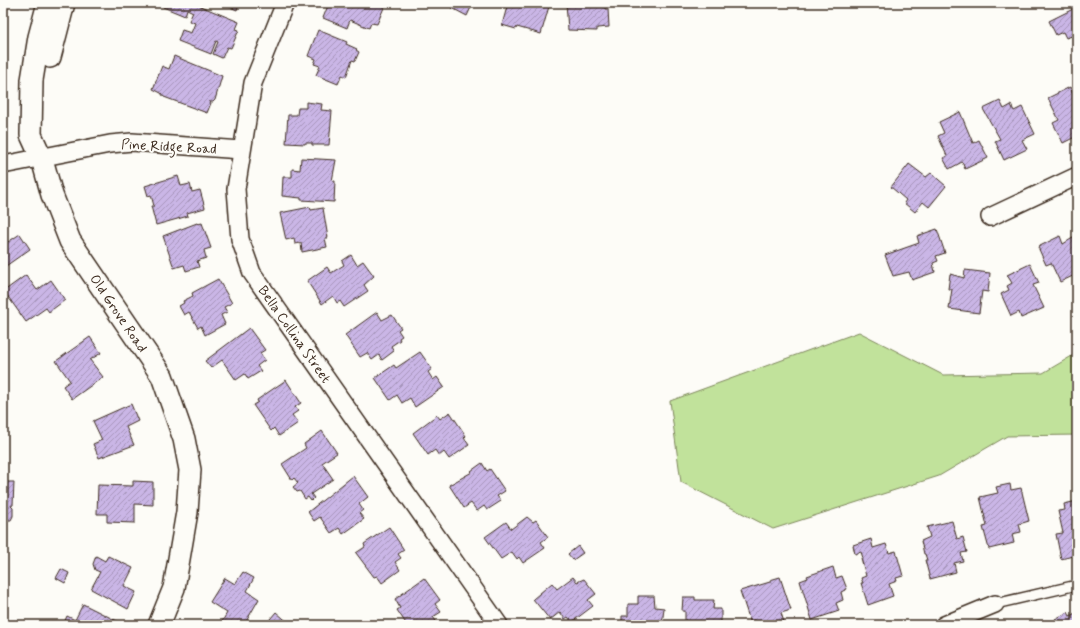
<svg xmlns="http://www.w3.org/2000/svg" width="1080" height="628" viewBox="0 0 1080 628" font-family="Mynerve,sans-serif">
<defs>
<pattern id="building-hatch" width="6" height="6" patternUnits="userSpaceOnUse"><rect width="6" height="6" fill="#cab6e6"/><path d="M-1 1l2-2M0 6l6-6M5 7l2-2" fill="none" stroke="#a594ba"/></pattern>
</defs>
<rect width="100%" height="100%" fill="#fdfcf7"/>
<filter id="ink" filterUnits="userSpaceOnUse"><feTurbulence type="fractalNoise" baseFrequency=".025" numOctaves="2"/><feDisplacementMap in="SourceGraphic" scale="8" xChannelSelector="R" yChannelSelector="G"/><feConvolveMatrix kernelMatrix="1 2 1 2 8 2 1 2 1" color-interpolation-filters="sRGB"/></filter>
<g filter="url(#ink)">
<!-- green -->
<polygon fill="#c1e29b" stroke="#7e865c" points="859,332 943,375 1043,373 1077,353 1077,435 1007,436 939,476 773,529 681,482 670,401"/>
<!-- building -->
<g fill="url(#building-hatch)" stroke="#3b2a1e">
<polygon points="165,3 193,3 239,22 236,29 239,30 231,48 227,47 222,58 213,54 218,42 216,41 211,54 178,41 182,30 191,33 195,23 189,21 193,12 187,9 185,16 163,7"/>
<polygon points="220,3 239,3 237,10"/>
<polygon points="329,3 386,3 377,24 371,23 369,28 350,20 347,28 323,18"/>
<polygon points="454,3 473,3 467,16 452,8"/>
<polygon points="508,3 550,3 541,34 517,27 516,29 502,25"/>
<polygon points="566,3 605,3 605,9 608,9 609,27 597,28 597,31 568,30"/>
<polygon points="1077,7 1077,43 1076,44 1072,36 1066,38 1063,32 1056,35 1049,21"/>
<polygon points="318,30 347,42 346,44 357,49 356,50 359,52 355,61 352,60 346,77 342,75 338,84 316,75 320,66 314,64 316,59 308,56"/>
<polygon points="174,56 222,76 215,100 213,102 209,102 211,103 207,113 164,97 161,93 153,89 162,66 169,69"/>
<polygon points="1070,87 1073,94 1077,92 1077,136 1063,143 1053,123 1059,120 1048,98"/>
<polygon points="1000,101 1004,109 1011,105 1014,111 1022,107 1035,134 1022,140 1027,149 1004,160 995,141 1000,139 983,109"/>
<polygon points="306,102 322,104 321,110 332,111 329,145 312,145 312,143 305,143 305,144 286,143 288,115 297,115 298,108 306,108"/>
<polygon points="960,112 973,143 979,140 988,158 965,169 962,162 949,169 943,158 947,156 938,136 944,133 939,122"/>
<polygon points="301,158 336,160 332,181 335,181 334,202 301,200 301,198 282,196 283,177 292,177 292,169 300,170"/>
<polygon points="909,164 926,177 931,173 946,186 929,207 923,202 915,212 904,203 906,200 891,187"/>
<polygon points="178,176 181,186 190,184 192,192 200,190 205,208 187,213 188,216 156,225 151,206 154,206 151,195 148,196 145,186"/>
<polygon points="310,207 311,210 323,208 328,238 325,238 327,247 302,252 301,243 295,244 294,238 286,240 280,213"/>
<polygon points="197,223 198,224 202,223 211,248 204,250 206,258 197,261 199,267 186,271 184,265 174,268 163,236"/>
<polygon points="937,229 945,253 936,256 938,261 933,263 935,272 912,280 909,272 893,276 885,255 919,243 917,236"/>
<polygon points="20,234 30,249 3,268 3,235 8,242"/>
<polygon points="1060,236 1063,244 1076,236 1077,238 1077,274 1060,282 1051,263 1046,265 1038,247"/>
<polygon points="351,255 357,265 363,261 374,276 364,285 368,291 344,307 340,301 337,303 333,296 322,304 307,281 327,267 331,273 344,265 342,261"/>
<polygon points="1030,264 1039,283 1033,285 1044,308 1021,318 1019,312 1011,316 1001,294 1009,290 1007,286 1012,283 1007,275"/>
<polygon points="965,270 990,273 988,292 982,291 979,313 949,309 952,289 948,289 950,274 964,278"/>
<polygon points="26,275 37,290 51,280 65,300 49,312 46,308 26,322 4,291"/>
<polygon points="218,279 232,303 224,307 227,312 221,315 225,324 205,335 201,326 198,328 189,312 184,315 179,306 184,303 183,301 193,296 192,293"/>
<polygon points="377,312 382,320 392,315 401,328 398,330 402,336 399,338 400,340 391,346 394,351 382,360 379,355 372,360 367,353 360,357 345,335"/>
<polygon points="249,328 265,350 260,353 265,360 257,366 261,371 248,379 245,374 236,380 222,360 211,368 205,361"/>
<polygon points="90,337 101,353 90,360 103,377 72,399 63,386 70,381 56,361"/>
<polygon points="420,352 432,369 428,372 433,380 437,377 444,387 415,407 410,398 402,403 397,395 390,400 375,378 394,365 396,368"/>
<polygon points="286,380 301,403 295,407 298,411 292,415 298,423 279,436 274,428 271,431 253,405 258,402 257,400"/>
<polygon points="131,404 138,421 126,427 134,445 99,458 93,444 102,440 93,421"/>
<polygon points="450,412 466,436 464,438 469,445 449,459 444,452 439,456 435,450 428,455 413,433 437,415 440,419"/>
<polygon points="322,431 337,453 322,463 333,479 311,494 314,498 311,501 308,497 305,499 300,491 297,492 293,487 298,483 294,478 292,480 282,464 306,448 304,444"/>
<polygon points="482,463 487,471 490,469 505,491 497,496 501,501 487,510 484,506 477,511 471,503 464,508 449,485 472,472 471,471"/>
<polygon points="353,476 368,497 359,504 363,510 359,513 364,519 343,534 339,528 331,533 320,517 314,521 308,512"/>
<polygon points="133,481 153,482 153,505 135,504 135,523 107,522 107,514 97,514 98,485 133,486"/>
<polygon points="3,482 14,482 13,505 11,506 13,508 13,516 11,520 3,520"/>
<polygon points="1010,484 1011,490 1021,488 1029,521 1019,524 1021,532 1012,534 1014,543 989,549 983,527 987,526 980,497 998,493 996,487"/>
<polygon points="1077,501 1077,555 1061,559 1056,534 1063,533 1058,511 1065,510 1064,504"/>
<polygon points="527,517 533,522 536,520 548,537 541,542 545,548 523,563 519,557 517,559 512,552 501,559 485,537 506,522 511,529"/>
<polygon points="952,521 957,539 963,537 967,552 961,553 963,561 954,563 956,572 930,579 925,560 927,560 925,554 924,554 921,541 930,537 927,527"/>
<polygon points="389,527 404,550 398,554 401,558 395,562 400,570 382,583 377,576 374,577 356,553 365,547 364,544"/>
<polygon points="871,539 873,548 886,544 889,553 896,551 903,576 896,578 897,581 889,584 893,596 868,605 861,583 863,583 861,578 866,576 861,558 863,558 861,552 855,554 853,545"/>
<polygon points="578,546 583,553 573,560 568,554"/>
<polygon points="96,556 105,561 108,556 133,568 124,586 136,592 128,609 91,589 100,572 95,570 93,564"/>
<polygon points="833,567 836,578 842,576 847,589 841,592 843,600 836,603 839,611 812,620 800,581 808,578 807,576"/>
<polygon points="61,569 69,573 65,583 56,578"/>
<polygon points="243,572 254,578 247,591 259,599 244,625 220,625 227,613 210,602 225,578 235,584"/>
<polygon points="573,577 577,582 584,579 596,594 588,600 593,606 572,622 568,617 565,619 560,612 550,620 533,599 552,583 557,589"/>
<polygon points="780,577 791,610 781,613 784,622 776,625 756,625 754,620 750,621 740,591 770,582 770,580"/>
<polygon points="424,578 440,600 435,604 441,612 433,617 436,621 431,625 407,625 397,610 400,608 395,599"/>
<polygon points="638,596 654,596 655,607 664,608 662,625 622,625 622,616 628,616 628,604 638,604"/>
<polygon points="683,597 695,597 695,600 714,600 713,609 721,609 721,625 685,625 685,611 682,611"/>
<polygon points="83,604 121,623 120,625 63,625 67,616 75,620"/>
<polygon points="276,612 291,625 265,625"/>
<polygon points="1068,612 1070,616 1077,612 1077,625 1053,625 1057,623 1055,619"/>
</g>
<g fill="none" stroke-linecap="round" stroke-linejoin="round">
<defs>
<polyline id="service" points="995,604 1077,585"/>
<g id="minor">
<polyline points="285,3 253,83 236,189 240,239 252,273 499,625"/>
<polyline points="3,165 110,144 132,142 241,150"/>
<polyline points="990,217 1077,176"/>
<polyline points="944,625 995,604"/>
</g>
<g id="tertiary">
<polyline points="48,3 39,37 32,80 31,135 42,159 52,195 70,241 162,376 184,439 190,470 187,512 174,588 159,625"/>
<polyline points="50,57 64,3"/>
</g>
</defs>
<!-- service casing -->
<use href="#service" stroke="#3b2a1e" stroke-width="12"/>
<!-- minor casing -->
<use href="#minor" stroke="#3b2a1e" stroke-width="20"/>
<!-- tertiary casing -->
<use href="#tertiary" stroke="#3b2a1e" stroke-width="24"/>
<!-- service -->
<use href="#service" stroke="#fdfcf7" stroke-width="9"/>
<!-- minor -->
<use href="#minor" stroke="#fdfcf7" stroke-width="17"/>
<!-- tertiary -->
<use href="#tertiary" stroke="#fdfcf7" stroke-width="21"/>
</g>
</g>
<g text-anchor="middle" stroke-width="4" stroke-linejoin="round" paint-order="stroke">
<!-- street labels -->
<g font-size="14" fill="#3b2a1e" stroke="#fdfcf7">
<text transform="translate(169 146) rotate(3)" y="5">Pine Ridge Road</text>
<text transform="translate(119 313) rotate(56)" y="5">Old Grove Road</text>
<text transform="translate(295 334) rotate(55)" y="5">Bella Collina Street</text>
</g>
</g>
<!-- margin -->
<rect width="1080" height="628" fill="none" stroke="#fdfcf7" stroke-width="16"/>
<rect x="8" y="8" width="1064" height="612" fill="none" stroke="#3b2a1e" stroke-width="1.5" filter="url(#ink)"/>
</svg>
